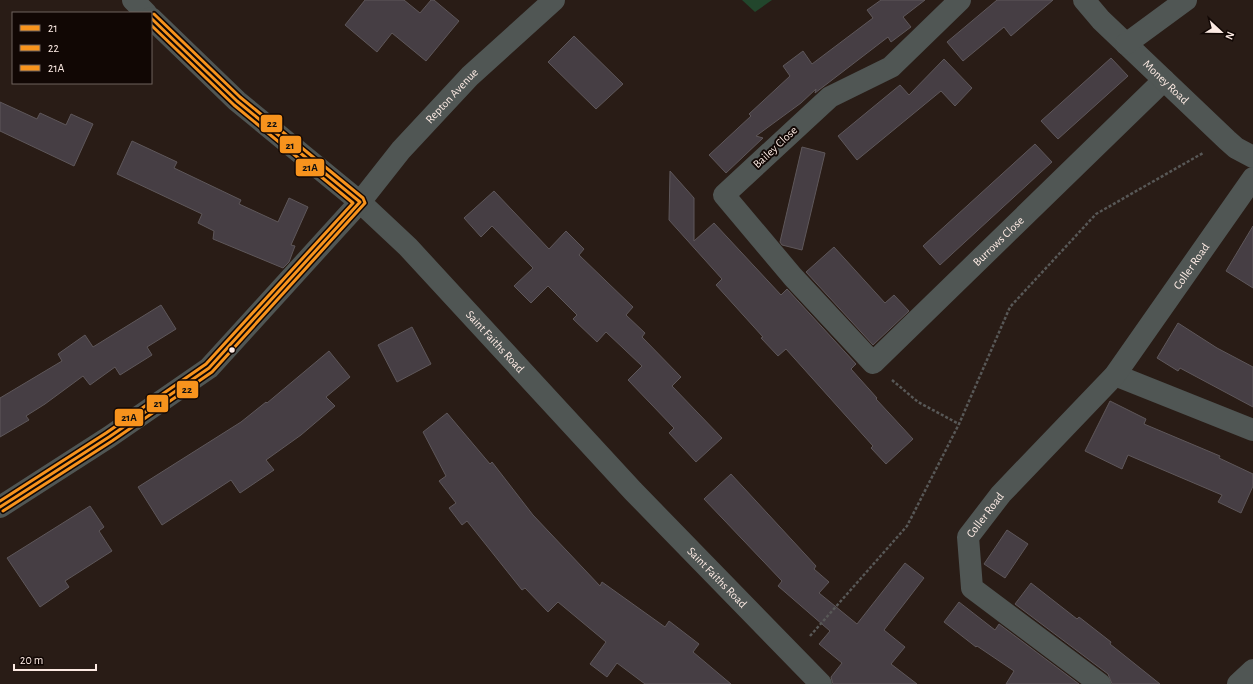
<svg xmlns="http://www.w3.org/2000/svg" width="1253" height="684" viewBox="0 0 1253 684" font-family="'Alegreya Sans',sans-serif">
<rect width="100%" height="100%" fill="#291c16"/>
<!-- green -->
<polygon fill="#22462c" points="742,0 772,0 755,12"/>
<!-- building -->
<g fill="#463e44" stroke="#5e575a">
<polygon points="365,0 404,0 420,13 431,0 434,0 459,21 426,61 392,33 377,52 345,25"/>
<polygon points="881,0 925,0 903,17 911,27 891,42 888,37 815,93 816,89 801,103 756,136 763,138 726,173 709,155 751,116 749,114 790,76 783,66 803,51 812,64 873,18 867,10"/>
<polygon points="997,0 1053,0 1011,36 1004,27 963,61 947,42"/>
<polygon points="574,36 623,84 596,109 548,62"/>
<polygon points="1111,58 1128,76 1058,139 1041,121"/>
<polygon points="944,59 972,88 955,106 941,91 857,160 838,136 900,85 909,95"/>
<polygon points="0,102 37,119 40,113 66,125 71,114 93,124 74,166 0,131"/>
<polygon points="132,141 177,162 174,168 241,200 239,204 278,222 289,198 308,207 291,245 295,246 289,262 283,268 213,239 214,231 198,223 202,214 117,174"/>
<polygon points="1035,144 1052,162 940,265 923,246"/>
<polygon points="802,147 825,153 802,250 782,245 780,242"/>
<polygon points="670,171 694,198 694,241 714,223 781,295 787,289 856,364 851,369 877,398 876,399 913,439 886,464 871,448 873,446 786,349 778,356 761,338 763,337 716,285 722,279 669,220"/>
<polygon points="494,191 549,249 566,231 584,249 579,255 633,307 626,315 645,333 642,337 681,377 672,386 722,438 696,462 669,433 674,428 628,380 642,366 606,332 597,342 573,319 577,315 548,286 531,303 514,286 533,268 492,226 481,237 464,218"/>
<polygon points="1253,226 1253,288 1226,271"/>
<polygon points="834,247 885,303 894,295 909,311 873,345 806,272"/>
<polygon points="161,305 176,329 147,347 152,355 120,375 115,367 90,385 83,376 45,404 26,416 29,420 0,437 0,398 62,361 58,354 85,335 93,347"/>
<polygon points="1178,323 1217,348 1253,367 1253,407 1180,368 1178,371 1157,358"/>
<polygon points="412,327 431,364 397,382 378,345"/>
<polygon points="329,351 350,377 326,397 335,406 301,435 266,460 274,470 240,493 231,480 162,525 138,487 241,422 266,402 267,403"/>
<polygon points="1110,401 1146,419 1144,424 1220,456 1219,458 1253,474 1253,486 1241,513 1218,502 1222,495 1128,455 1122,469 1085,451"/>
<polygon points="447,413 490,464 492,462 533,515 600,586 602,582 665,627 669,621 699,644 693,652 731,684 645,684 617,663 607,677 590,664 606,642 558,602 548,612 525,588 522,590 467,521 462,525 449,508 456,503 439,481 446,476 423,432"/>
<polygon points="731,474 816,566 814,569 829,582 819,593 857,624 905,563 924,578 884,630 905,647 891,664 917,684 833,684 831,677 842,663 819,644 830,631 778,586 782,581 704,499"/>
<polygon points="90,506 104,527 99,531 112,551 65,581 69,587 40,607 7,558"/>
<polygon points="1007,530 1028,544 1005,578 984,564"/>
<polygon points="1031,583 1077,619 1079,617 1111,642 1110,644 1160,684 1112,684 1108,674 1015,604"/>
<polygon points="959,602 995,630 999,624 1079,684 1006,684 1014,671 977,646 976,647 944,622"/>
</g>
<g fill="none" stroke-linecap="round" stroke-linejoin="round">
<!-- path -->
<g stroke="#585857" stroke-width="2.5" stroke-dasharray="3 2" stroke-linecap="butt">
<polyline points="892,380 918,402 959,424"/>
<polyline points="810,636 907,526 959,424 1010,307 1096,214 1203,153"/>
</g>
<!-- street -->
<g stroke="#505654" stroke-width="22">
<polyline points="133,0 146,13"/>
<path id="s1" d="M960,0l-69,67 -61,30 -106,98 69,82 80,86 291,-283"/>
<path id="s2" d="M1084,0l17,20 126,120 9,8 17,9"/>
<path id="s3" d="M151,18l86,83 123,101 48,45 225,244 188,193"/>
<polyline points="1126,44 1186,0"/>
<polyline points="1115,375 1253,430"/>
<path id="s4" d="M0,507l109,-70 100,-69 151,-166 41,-52 69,-74 84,-76"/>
<path id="s5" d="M1100,684l-128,-96 -4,-51 33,-43 114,-119 138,-197"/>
<polyline points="1238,684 1253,670"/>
</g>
<defs>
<polyline id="bus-1" points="0,507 109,437 209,368 360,202 237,101 151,18"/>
<polyline id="bus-2" points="3,511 112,441 212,372 365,203 363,198 240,97 154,14"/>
<polyline id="bus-3" points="0,501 106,433 206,364 353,203 234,105 151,25"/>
</defs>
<!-- bus-1 casing -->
<use href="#bus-1" stroke="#110704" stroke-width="6"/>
<!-- bus-2 casing -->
<use href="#bus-2" stroke="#110704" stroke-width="6"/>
<!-- bus-3 casing -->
<use href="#bus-3" stroke="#110704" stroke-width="6"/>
<!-- bus-1 -->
<use href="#bus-1" stroke="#f7931d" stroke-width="3"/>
<!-- bus-2 -->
<use href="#bus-2" stroke="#f7931d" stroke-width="3"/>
<!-- bus-3 -->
<use href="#bus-3" stroke="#f7931d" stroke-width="3"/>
</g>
<!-- markers -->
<circle fill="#fceae3" stroke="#110704" stroke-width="1.5" cx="232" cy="350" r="3.5"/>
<g text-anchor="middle" stroke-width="4" stroke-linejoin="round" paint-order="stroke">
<!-- street labels -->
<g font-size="12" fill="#fceae3" stroke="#110704">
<text dy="4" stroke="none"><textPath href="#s2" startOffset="116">Money Road</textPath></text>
<text dy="4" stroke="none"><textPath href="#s4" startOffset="616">Repton Avenue</textPath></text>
<text transform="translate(775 147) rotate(-43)" y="4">Bailey Close</text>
<text dy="4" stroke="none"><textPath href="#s1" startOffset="708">Burrows Close</textPath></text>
<text dy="4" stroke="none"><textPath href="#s5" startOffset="563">Coller Road</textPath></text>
<text dy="4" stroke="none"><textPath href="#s3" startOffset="473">Saint Faiths Road</textPath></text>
<text dy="4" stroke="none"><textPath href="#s5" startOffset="239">Coller Road</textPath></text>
<text dy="4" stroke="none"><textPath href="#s3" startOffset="797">Saint Faiths Road</textPath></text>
</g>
</g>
<g stroke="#110704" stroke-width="1.5">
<rect x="260" y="114" width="23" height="19" rx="4" fill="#f7931d"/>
<rect x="279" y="135" width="23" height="19" rx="4" fill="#f7931d"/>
<rect x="295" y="158" width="30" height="19" rx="4" fill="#f7931d"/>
<rect x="176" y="380" width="23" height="19" rx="4" fill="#f7931d"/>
<rect x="146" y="394" width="23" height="19" rx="4" fill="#f7931d"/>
<rect x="114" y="408" width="30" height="19" rx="4" fill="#f7931d"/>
</g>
<g font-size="11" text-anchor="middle" font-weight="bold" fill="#111">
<text x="272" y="127">22</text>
<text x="290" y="149">21</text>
<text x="310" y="171">21A</text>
<text x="187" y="393">22</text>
<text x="158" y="407">21</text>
<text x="129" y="421">21A</text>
</g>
<!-- legend -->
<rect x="12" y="12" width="140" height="72" fill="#110704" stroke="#6f625d"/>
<rect x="20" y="25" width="20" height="6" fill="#f7931d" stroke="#6f625d"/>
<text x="48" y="32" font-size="12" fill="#fceae3">21</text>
<rect x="20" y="45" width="20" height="6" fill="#f7931d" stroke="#6f625d"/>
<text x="48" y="52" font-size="12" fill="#fceae3">22</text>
<rect x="20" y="65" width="20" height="6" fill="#f7931d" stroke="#6f625d"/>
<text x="48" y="72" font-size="12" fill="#fceae3">21A</text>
<!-- north arrow -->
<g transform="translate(1221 32) rotate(112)" stroke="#110704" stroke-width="3" paint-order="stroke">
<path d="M0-3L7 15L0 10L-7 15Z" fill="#fceae3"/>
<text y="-6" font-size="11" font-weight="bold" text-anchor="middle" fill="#fceae3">N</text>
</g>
<!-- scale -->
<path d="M14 664v6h82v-6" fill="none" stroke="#fceae3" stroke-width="2"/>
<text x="20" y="664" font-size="12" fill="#fceae3" stroke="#110704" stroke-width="3" paint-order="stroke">20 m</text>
</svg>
